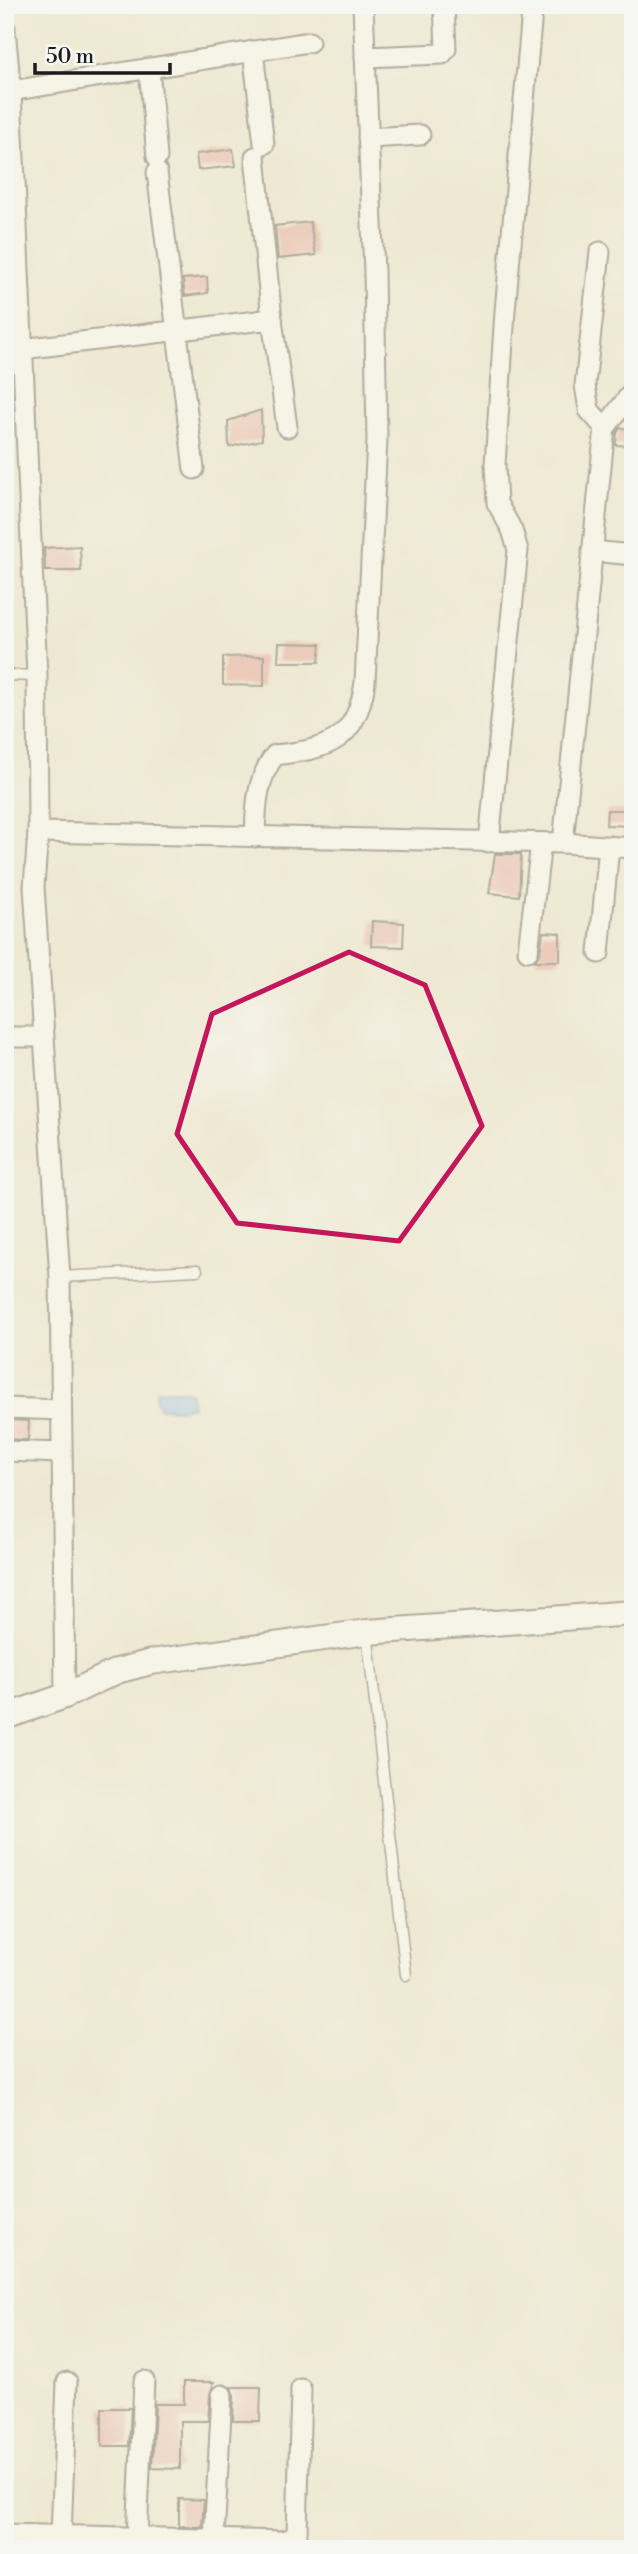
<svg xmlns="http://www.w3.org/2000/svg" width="638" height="2554" viewBox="0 0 638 2554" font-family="'Libre Bodoni',serif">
<rect width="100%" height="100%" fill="#f6f6f2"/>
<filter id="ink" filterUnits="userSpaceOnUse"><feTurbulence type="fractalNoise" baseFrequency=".0143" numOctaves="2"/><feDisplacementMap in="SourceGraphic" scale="14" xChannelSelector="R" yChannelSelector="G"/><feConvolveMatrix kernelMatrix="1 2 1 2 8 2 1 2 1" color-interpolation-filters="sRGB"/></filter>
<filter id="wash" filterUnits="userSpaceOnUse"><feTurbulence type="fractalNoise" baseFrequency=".00686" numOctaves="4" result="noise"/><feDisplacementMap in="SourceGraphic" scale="28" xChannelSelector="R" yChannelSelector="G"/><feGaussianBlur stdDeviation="1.57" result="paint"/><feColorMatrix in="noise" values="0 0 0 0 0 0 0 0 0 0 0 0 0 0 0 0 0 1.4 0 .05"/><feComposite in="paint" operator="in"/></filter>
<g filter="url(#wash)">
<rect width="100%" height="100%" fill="#efe9d3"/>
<!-- water -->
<path fill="#7db6ee" stroke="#4c6985" stroke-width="2" d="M157,1390h26l7,2 2,14 -10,3 -22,-1c-5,-6 -6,-11 -3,-18z"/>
<g id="blocks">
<!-- building -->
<g fill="#e8a79e">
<polygon points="233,149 236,166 198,170 196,154"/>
<polygon points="310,222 316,255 278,259 275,226"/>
<polygon points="207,277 208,293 185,296 183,279"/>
<polygon points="261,410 262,440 229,447 228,421"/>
<polygon points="620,428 633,429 633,446 616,445 617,433"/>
<polygon points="80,546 81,571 45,571 44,548"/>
<polygon points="279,643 321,644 319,662 278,662"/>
<polygon points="264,656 264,686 223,685 223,657"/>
<polygon points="607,810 633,810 633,826 606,825"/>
<polygon points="495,854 521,854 519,896 489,893"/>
<polygon points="372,921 404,923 403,947 371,946"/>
<polygon points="543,932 560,933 560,961 535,961 540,953"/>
<polygon points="5,1420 29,1421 28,1440 5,1439"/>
<polygon points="184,2382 214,2382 210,2394 208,2421 180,2421 180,2469 152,2468 155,2404 184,2404"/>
<polygon points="231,2387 261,2387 260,2421 233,2421 234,2396"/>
<polygon points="102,2408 131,2408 129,2446 102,2446"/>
<polygon points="179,2499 204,2500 202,2527 179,2526"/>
</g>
</g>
</g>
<g filter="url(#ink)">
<use href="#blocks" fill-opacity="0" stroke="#66645c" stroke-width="2"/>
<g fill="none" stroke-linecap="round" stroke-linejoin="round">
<defs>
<g id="service">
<polyline points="5,675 37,676"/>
<polyline points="60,1277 197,1270"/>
<polyline points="367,1632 406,1975"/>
</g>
<g id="minor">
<polyline points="5,29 11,91 37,676 38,832 34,887 60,1277 65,1696"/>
<polyline points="253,51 264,144"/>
<polyline points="365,57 442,54 446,49 444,5"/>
<polyline points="149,68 157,157"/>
<polyline points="11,91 309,42"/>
<polyline points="368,138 420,135"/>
<polyline points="255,157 272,319 287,427"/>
<polyline points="157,172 194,469"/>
<polyline points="600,252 585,385 589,410 605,428"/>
<polyline points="5,349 22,349 272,319"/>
<polyline points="592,551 633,555"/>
<polyline points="38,832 563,843 633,848"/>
<path d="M255,837c1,-30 1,-57 20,-82 54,-6 82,-14 90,-73l12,-242 -3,-168 -11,-267"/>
<polyline points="489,842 518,550 512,530 497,503 495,465 505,311 532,12 537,5"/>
<polyline points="563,843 604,437 605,428 633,391"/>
<polyline points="528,951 541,843"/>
<polyline points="599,953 609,846"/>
<polyline points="5,1037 43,1037"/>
<polyline points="5,1408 61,1410"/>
<polyline points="5,1451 62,1453"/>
<polyline points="5,2534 281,2541 290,2539 297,2534 301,2389"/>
<polyline points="61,2535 67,2382"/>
<polyline points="137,2537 144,2381"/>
<polyline points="214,2539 222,2395"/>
</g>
<polyline id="tertiary" points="5,1717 65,1696 117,1671 151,1662 367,1632 633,1613"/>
</defs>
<!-- service casing -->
<use href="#service" stroke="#66645c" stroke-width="13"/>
<!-- minor casing -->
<use href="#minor" stroke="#66645c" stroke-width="23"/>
<!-- tertiary casing -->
<use href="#tertiary" stroke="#66645c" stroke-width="28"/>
<!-- service -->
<use href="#service" stroke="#fff" stroke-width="10"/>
<!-- minor -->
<use href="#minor" stroke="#fff" stroke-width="19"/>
<!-- tertiary -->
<use href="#tertiary" stroke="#fff" stroke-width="24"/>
</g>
</g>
<!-- marked area -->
<path d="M0 0H638V2554H0ZM349,952l76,33 57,141 -83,115 -162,-18 -60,-89 35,-120z" fill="#efe9d3" fill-opacity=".55" fill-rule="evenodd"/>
<path fill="none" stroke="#c2185b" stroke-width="5" stroke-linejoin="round" d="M349,952l76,33 57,141 -83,115 -162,-18 -60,-89 35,-120z"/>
<!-- margin -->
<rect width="638" height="2554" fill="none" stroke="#f6f6f2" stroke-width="28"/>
<!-- scale -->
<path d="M35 63v10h135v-10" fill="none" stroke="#1c1c1c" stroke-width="3.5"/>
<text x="46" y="63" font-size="21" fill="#1c1c1c" stroke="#f6f6f2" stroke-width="5" paint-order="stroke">50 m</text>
</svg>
